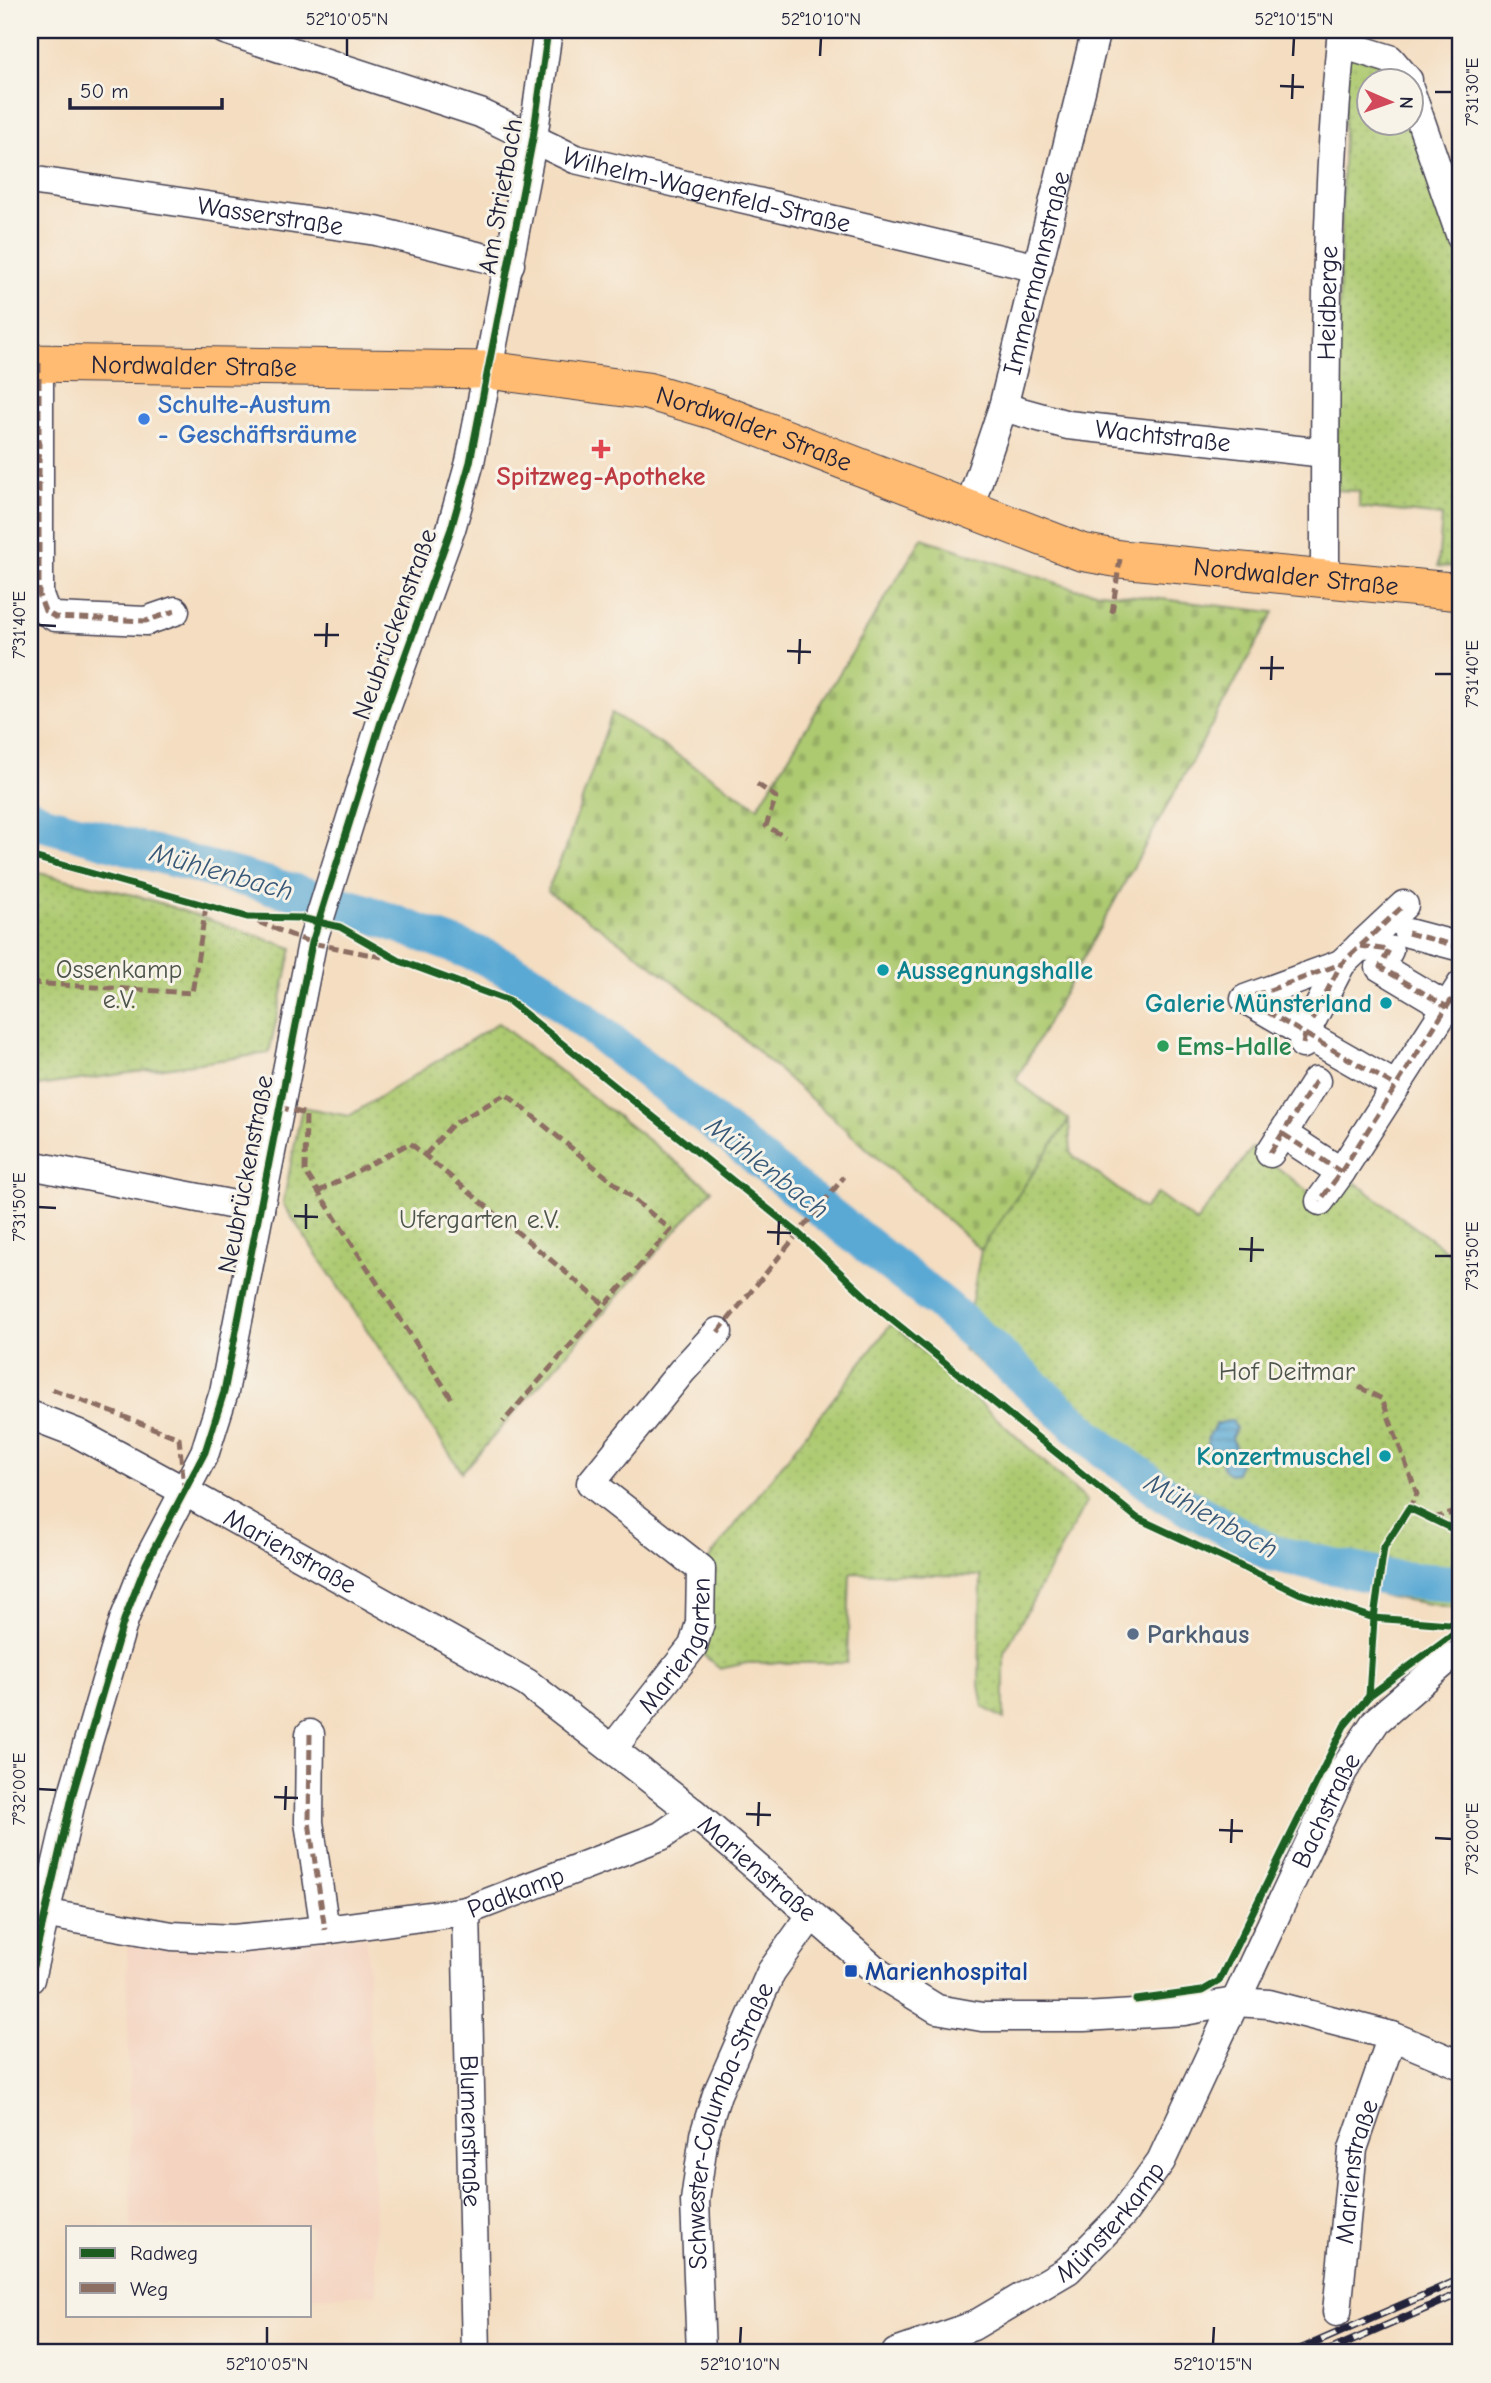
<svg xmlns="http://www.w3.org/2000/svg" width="1491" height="2383" viewBox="0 0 1491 2383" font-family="'Comic Neue',sans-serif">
<defs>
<pattern id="cemetery-stones" width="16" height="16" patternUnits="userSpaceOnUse" patternTransform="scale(1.75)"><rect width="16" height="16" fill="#adca71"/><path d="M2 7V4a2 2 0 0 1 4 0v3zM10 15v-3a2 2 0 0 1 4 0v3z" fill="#95ad63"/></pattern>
<pattern id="park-dots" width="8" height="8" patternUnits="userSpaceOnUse" patternTransform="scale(1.75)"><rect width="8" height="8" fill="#adca71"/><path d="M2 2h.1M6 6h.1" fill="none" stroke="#95ad63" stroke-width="1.8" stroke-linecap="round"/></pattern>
<pattern id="water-rules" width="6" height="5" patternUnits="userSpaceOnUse" patternTransform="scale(1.75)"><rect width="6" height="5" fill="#5aa9d4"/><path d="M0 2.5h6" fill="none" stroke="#4a89ad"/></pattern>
</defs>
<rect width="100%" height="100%" fill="#f7f3e8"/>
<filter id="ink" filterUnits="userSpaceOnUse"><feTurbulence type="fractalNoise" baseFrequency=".0143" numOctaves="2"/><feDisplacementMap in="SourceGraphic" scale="14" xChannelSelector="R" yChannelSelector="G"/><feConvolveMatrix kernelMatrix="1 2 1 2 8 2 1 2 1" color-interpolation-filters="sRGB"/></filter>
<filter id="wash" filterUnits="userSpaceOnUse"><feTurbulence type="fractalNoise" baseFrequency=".00686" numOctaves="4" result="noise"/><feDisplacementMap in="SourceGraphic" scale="28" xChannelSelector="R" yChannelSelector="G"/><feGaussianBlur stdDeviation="1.57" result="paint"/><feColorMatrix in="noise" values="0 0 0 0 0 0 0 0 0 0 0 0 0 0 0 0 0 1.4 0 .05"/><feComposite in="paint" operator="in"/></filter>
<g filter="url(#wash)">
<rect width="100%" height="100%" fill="#f4ddc0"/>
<!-- built -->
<polygon fill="#f4d3c0" points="367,1936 377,2294 310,2297 310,2227 131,2227 127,1944 168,1949"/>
<!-- cemetery -->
<polygon fill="url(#cemetery-stones)" stroke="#687656" stroke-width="2" points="922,538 1075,589 1274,612 1016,1080 1069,1120 981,1250 719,1017 632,950 547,891 565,850 612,713 758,807"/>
<!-- park -->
<g fill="url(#park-dots)" stroke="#687656" stroke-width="2">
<polygon points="1346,53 1385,66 1397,80 1368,80 1368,122 1410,122 1411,114 1461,261 1461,568 1438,566 1442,516 1359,507 1359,491 1334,490"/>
<polygon points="30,871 142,897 292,948 269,1053 30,1087"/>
<polygon points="498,1023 712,1190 462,1472 283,1204 302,1107 349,1116"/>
<polygon points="1069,1120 1071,1154 1144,1209 1157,1193 1196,1222 1252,1148 1322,1202 1341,1172 1461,1262 1461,1609 1388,1597 1271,1553 1145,1496 963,1349 981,1250"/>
<polygon points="892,1323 1087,1501 1004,1653 1004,1719 983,1707 979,1685 981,1576 850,1573 847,1663 747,1663 720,1669 693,1646 701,1569"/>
</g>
<!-- water -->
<polygon fill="url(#water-rules)" stroke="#3e6688" stroke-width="2" points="1232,1420 1236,1428 1232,1437 1240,1464 1236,1473 1230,1474 1224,1470 1220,1459 1210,1452 1207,1439 1216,1424"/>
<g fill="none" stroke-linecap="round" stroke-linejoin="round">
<!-- river -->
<polyline stroke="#5aa9d4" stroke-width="37" points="30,816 43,823 359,910 483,956 543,988 945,1307 1102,1448 1170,1497 1271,1553 1393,1579 1461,1584"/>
</g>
</g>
<g filter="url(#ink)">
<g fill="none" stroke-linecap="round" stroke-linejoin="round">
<defs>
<g id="minor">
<path id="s1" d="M225,30l255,83 95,46 463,109"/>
<polyline points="1341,44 1390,59 1408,80"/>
<polyline points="1410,90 1461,237"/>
<path id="s2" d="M30,180l346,51 134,33"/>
<polyline points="39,363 39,595 45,611 55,617 146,621 175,611"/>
<path id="s3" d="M1003,407l65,18 257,28"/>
<path id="s4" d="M968,511l35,-104 93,-377"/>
<path id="s5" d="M1325,578c0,-183 -1,-367 17,-548"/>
<polyline points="1408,933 1461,947"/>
<polyline points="1360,946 1389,950 1380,967 1447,1007"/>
<polyline points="1312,1020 1341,964 1404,905"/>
<polyline points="1305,1034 1396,1086"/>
<polyline points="1303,1044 1305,1034 1245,999 1341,964"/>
<polyline points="1283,1134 1341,1172 1320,1201"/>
<polyline points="1270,1153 1316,1081"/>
<polyline points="30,1165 260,1210"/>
<polyline points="1341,1172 1461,985"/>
<path id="s6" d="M30,1415l47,18 107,58 343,192 167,130 186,161 57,35 45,8h102l100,-6 50,-9 35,2 123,32 69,29"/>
<polyline points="310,1734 309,1822 325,1930"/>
<path id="s7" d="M613,1748l80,-102 7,-23 1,-54 -110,-86 91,-112 36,-39"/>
<path id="s8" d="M466,1911l10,442"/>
<path id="s9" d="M43,1913l129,23 61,3 92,-9 141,-19 195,-75 33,-23"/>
<polyline points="30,1979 73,1793 124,1620 146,1564 205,1452 224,1392 312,943 380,725 451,529 470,462 533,138 548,30"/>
<path id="s10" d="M1337,2312l16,-163 39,-113"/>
<path id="s11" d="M701,2353l-6,-152 9,-66 13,-41 54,-122 40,-56"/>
<path id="s12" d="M896,2353l77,-27 95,-56 54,-55 39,-54 182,-390 33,-50 72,-62 13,-5"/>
</g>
<g id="major">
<path id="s13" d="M30,363l458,7 159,21 68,20 366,141 39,7 341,33"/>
</g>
</defs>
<!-- minor casing -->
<use href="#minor" stroke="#423e4f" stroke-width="31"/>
<!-- major casing -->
<use href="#major" stroke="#423e4f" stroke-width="39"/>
<!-- minor -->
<use href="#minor" stroke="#fff" stroke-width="28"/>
<!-- major -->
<use href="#major" stroke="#ffbb71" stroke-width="37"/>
<defs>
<g id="rail">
<polyline points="1292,2353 1461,2279"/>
<polyline points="1324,2353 1461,2293"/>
</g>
</defs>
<!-- rail casing -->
<use href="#rail" stroke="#22223b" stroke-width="8"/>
<!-- rail -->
<use href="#rail" stroke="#f7f3e8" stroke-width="5" stroke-dasharray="16" stroke-linecap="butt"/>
<!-- quiet -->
<g stroke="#8d6e63" stroke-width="5" stroke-dasharray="10 5" stroke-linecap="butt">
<polyline points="39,363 39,595 45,611 55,617 146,621 175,611"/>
<polyline points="1112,613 1120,559"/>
<polyline points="757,784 776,797 766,826 785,837"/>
<polyline points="258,922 312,943 382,957"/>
<polyline points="1408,933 1461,947"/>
<polyline points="1360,946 1389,950 1380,967 1447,1007"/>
<polyline points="30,983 192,993 206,907"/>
<polyline points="1312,1020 1341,964 1404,905"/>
<polyline points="1305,1034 1396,1086"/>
<polyline points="1303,1044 1305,1034 1245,999 1341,964"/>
<polyline points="279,1107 306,1114 305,1171 452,1399"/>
<polyline points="1283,1134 1341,1172 1320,1201"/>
<polyline points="1270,1153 1316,1081"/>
<polyline points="425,1155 452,1125 506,1094 671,1230 503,1422"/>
<polyline points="1341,1172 1461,985"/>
<polyline points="318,1192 410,1143 605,1305"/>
<polyline points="718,1332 844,1177"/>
<polyline points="1359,1387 1382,1399 1417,1494 1407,1511"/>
<polyline points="52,1389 179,1438 184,1487"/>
<polyline points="1433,1518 1461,1511"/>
<polyline points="310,1734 309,1822 325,1930"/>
</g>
<defs>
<g id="cycleway">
<polyline points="30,856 247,917 301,918 340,927 400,961 509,1001 798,1233 881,1311 1137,1518 1301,1594 1374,1618 1461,1625"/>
<polyline points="1369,1696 1374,1618 1384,1547 1409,1508 1461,1533"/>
<polyline points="30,1979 73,1793 124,1620 146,1564 205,1452 224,1392 312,943 380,725 451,529 470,462 533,138 548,30"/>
<polyline points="1136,2000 1202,1991 1219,1981 1344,1726 1369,1696 1461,1628"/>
</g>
</defs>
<!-- cycleway casing -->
<use href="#cycleway" stroke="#f7f3e8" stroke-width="11"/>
<!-- cycleway -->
<use href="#cycleway" stroke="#1b5e20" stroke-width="7"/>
</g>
</g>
<!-- ticks -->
<path fill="none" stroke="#22223b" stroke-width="2.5" d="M347,56v-18M820,56l1,-18M1293,56l1,-18M1280,86l24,1M1435,92h17M1292,99l1,-25M38,625l18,1M314,635h25M326,647l1,-24M787,651l24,1M799,664l1,-25M1260,668h24M1435,674h17M1271,680l1,-24M38,1207l18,1M294,1216l24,1M306,1229v-25M767,1232l24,1M778,1245l1,-24M1239,1249l25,1M1435,1256h17M1251,1262l1,-25M38,1789l18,1M274,1797l24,1M285,1810l1,-24M746,1814l25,1M758,1826l1,-24M1219,1830l24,1M1435,1838l17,1M1231,1843l1,-24M267,2344v-17M740,2344l1,-17M1213,2344l1,-17"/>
<!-- markers -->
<circle fill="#3f7fe0" stroke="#f7f3e8" stroke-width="2.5" cx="144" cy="419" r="7"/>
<path fill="#e0444e" stroke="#f7f3e8" stroke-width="2.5" d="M597.5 438.5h7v7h7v7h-7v7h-7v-7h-7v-7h7z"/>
<g fill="#0f9aa8" stroke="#f7f3e8" stroke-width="2.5">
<circle cx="883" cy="970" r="7"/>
<circle cx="1386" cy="1003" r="7"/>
<circle cx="1385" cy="1456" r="7"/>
</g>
<circle fill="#2e9e5b" stroke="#f7f3e8" stroke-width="2.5" cx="1163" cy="1046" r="7"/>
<circle fill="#5c6f8a" stroke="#f7f3e8" stroke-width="2.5" cx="1133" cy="1634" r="7"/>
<rect fill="#1a4fb4" stroke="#f7f3e8" stroke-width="2.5" x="844" y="1964" width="14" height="14" rx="3.5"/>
<g text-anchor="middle" stroke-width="6" stroke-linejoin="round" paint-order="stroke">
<!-- street labels -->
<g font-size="26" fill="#22223b" stroke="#f7f3e8">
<text dy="9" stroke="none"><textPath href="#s1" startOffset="509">Wilhelm-Wagenfeld-Straße</textPath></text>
<text transform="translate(500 196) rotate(-80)" y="9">Am Strietbach</text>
<text dy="9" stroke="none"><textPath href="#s2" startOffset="243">Wasserstraße</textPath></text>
<text dy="9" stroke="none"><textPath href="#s4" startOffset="248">Immermannstraße</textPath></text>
<text dy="9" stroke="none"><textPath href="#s5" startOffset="275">Heidberge</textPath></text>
<text dy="9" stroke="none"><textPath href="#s13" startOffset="164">Nordwalder Straße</textPath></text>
<text dy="9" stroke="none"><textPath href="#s13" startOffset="732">Nordwalder Straße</textPath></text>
<text dy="9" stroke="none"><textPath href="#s3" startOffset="163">Wachtstraße</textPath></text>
<text dy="9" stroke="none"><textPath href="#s13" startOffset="1298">Nordwalder Straße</textPath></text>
<text transform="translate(394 624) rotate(-70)" y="9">Neubrückenstraße</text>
<text transform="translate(245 1174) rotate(-79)" y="9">Neubrückenstraße</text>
<text dy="9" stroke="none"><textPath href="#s6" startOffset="294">Marienstraße</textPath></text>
<text dy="9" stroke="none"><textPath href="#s7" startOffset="124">Mariengarten</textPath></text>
<text dy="9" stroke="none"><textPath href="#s12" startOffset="723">Bachstraße</textPath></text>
<text dy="9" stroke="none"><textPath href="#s6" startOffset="861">Marienstraße</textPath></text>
<text dy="9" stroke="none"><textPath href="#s9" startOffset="480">Padkamp</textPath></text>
<text dy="9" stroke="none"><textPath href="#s11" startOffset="233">Schwester-Columba-Straße</textPath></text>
<text dy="9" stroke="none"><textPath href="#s8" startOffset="220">Blumenstraße</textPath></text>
<text dy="9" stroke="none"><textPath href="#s10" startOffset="142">Marienstraße</textPath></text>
<text dy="9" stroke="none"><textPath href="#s12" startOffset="256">Münsterkamp</textPath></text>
</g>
<!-- shop labels -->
<g font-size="26" font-weight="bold" fill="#366cbe" stroke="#f7f3e8" text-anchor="start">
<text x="158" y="413">Schulte-Austum<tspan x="158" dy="30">- Geschäftsräume</tspan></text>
</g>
<!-- health labels -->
<g font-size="26" font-weight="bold" fill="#be3a42" stroke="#f7f3e8">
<text x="601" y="485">Spitzweg-Apotheke</text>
</g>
<!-- park labels -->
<g font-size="26" fill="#4c544b" stroke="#f7f3e8">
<text x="119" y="978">Ossenkamp<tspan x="119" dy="30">e.V.</tspan></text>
<text x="479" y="1228">Ufergarten e.V.</text>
<text x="1287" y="1380">Hof Deitmar</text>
</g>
<!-- culture labels -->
<g font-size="26" font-weight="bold" fill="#0d838f" stroke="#f7f3e8" text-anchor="end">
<text x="897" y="979" text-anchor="start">Aussegnungshalle</text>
<text x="1372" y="1012">Galerie Münsterland</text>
<text x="1371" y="1465">Konzertmuschel</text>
</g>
<!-- leisure labels -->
<g font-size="26" font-weight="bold" fill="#27864d" stroke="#f7f3e8" text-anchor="start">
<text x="1177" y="1055">Ems-Halle</text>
</g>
<!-- service labels -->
<g font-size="26" font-weight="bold" fill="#4e5e75" stroke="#f7f3e8" text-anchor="start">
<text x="1147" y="1643">Parkhaus</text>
</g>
<!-- transit labels -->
<g font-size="26" font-weight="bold" fill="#164399" stroke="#f7f3e8" text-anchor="start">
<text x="865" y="1980">Marienhospital</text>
</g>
<!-- water labels -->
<g font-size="28" font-style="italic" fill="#385878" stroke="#f7f3e8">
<text transform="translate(222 871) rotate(16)" y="10">Mühlenbach</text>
<text transform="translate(768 1167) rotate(38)" y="10">Mühlenbach</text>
<text transform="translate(1212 1515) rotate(29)" y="10">Mühlenbach</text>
</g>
</g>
<!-- margin -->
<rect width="1491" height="2383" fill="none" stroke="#f7f3e8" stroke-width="77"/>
<!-- legend -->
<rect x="66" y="2226" width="245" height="91" fill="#f7f3e8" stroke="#a29fa3" stroke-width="2"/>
<rect x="80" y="2248" width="35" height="10" fill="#1b5e20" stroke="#a29fa3" stroke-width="2"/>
<text x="130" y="2260" font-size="21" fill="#22223b">Radweg</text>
<rect x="80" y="2283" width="35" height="10" fill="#8d6e63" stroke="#a29fa3" stroke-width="2"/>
<text x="130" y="2296" font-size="21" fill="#22223b">Weg</text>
<!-- north arrow -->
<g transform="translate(1390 102) rotate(92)"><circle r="33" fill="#f7f3e8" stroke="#a29fa3" stroke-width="2"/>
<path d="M0-5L12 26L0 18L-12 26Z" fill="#d1495b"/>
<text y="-10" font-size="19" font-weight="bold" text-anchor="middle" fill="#22223b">N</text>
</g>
<!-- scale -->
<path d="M70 98v10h152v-10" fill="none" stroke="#22223b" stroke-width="3.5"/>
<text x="80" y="98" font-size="21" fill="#22223b" stroke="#f7f3e8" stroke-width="5" paint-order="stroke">50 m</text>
<rect x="38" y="38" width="1414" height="2306" fill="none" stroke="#22223b" stroke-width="2.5"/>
<g font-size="18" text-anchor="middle" fill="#22223b">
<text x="347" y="25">52°10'05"N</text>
<text x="821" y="25">52°10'10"N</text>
<text x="1294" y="25">52°10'15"N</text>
<text transform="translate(1472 92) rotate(-90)" y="6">7°31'30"E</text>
<text transform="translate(19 625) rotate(-90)" y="6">7°31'40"E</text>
<text transform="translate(1472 674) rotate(-90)" y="6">7°31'40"E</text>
<text transform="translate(19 1207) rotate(-90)" y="6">7°31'50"E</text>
<text transform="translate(1472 1256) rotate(-90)" y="6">7°31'50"E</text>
<text transform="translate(19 1789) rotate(-90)" y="6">7°32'00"E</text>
<text transform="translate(1472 1839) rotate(-90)" y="6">7°32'00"E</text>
<text x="267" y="2370">52°10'05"N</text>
<text x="740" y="2370">52°10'10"N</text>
<text x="1213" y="2370">52°10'15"N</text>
</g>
</svg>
